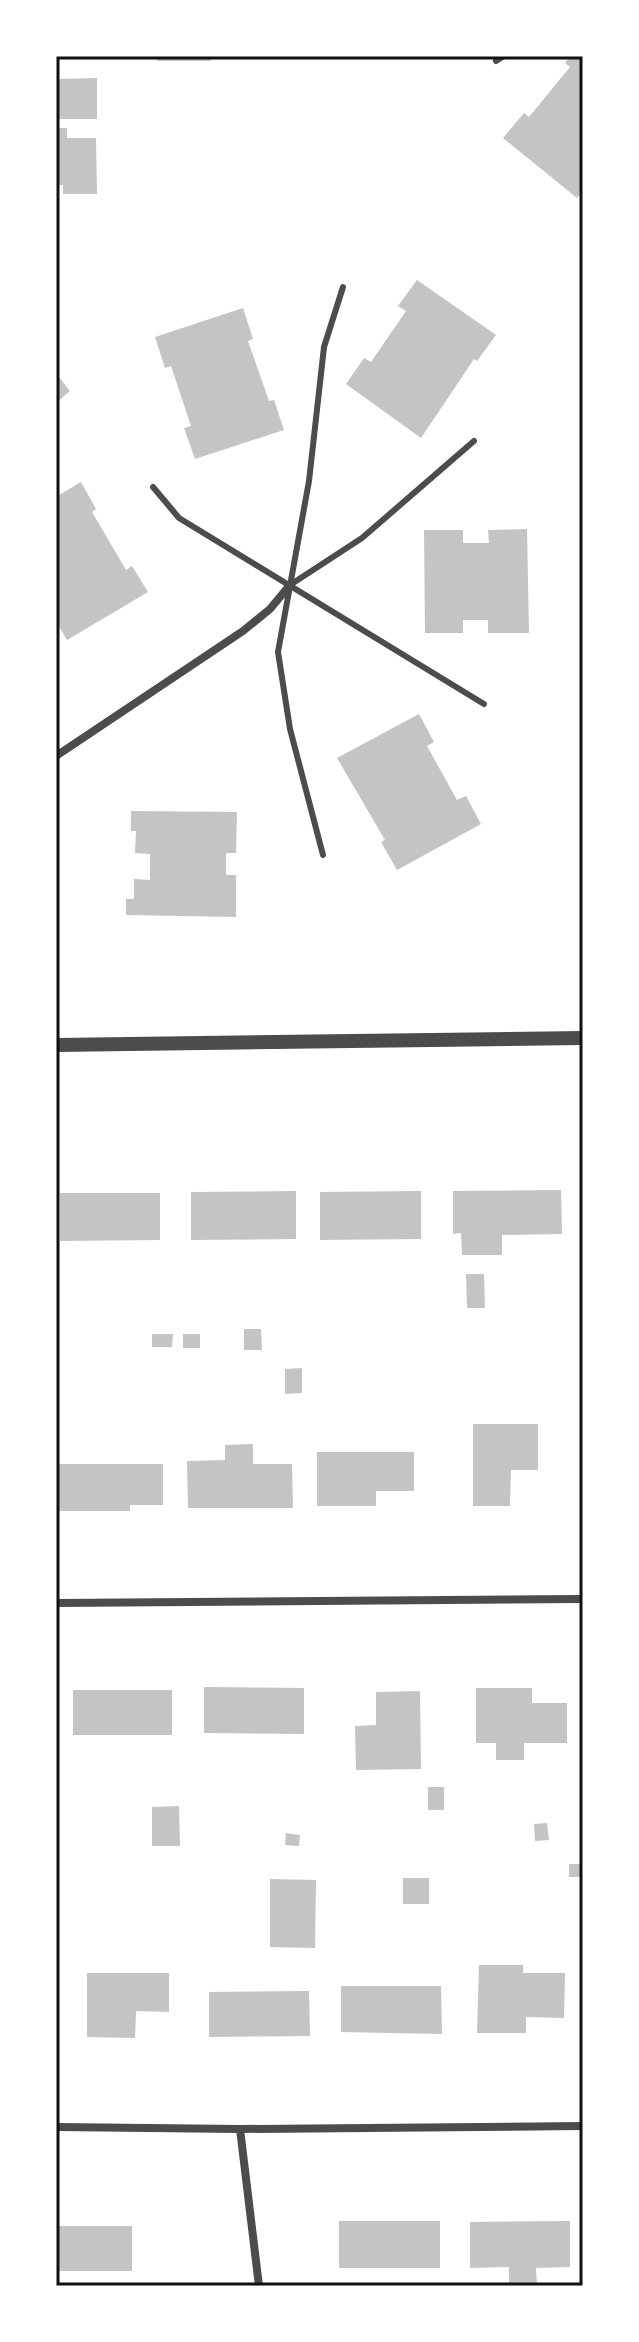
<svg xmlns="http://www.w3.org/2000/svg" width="639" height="2342" viewBox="0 0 639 2342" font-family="'Open Sans',sans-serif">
<rect width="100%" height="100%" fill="#fff"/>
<!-- building -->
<g fill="#c4c4c4">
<rect x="157" y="56" width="54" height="5"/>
<polygon points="571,56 583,56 583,191 577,198 503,138 524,113 529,117 570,67 565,63"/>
<polygon points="97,78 97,119 56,119 56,79"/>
<polygon points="56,128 67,128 67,138 96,138 97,194 63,194 63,185 56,185"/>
<polygon points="417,280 496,335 477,361 474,359 421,438 346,384 364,358 371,362 406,311 398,306"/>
<polygon points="243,308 253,339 248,341 269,401 274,400 284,430 195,459 184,428 191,426 171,366 165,368 155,337"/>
<polygon points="56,373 70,391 56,403"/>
<polygon points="81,482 96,509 92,512 126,570 132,566 148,592 67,640 56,621 56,497"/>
<polygon points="527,529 529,633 488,633 488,620 463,620 463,633 425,633 424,530 463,530 463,543 489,543 488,530"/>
<polygon points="419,714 434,742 427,746 457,800 466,796 481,824 397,870 381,842 385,840 337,758"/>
<polygon points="131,811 237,812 236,853 226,853 226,875 236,875 236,917 126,915 126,899 134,899 134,879 150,880 150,854 135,853 136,831 131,831"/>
<polygon points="561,1190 562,1234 502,1235 502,1255 462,1255 461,1233 453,1234 453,1191"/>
<polygon points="296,1191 296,1239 191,1240 191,1192"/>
<polygon points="421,1191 421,1239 320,1240 320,1192"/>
<polygon points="60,1193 160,1193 160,1240 60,1241"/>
<polygon points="466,1274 484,1274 485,1308 467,1308"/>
<polygon points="244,1329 261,1329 262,1350 244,1350"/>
<polygon points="152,1334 173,1334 172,1347 152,1347"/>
<rect x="183" y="1334" width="17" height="14"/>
<polygon points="302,1368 302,1393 285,1394 285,1369"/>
<polygon points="473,1424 538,1424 538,1470 511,1470 510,1506 473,1506"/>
<polygon points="253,1444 253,1464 292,1464 293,1508 188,1508 187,1461 225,1460 225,1445"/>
<polygon points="317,1452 414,1452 414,1491 376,1491 376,1506 317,1506"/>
<polygon points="58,1464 163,1464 163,1505 130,1505 130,1511 58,1511"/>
<polygon points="204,1687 304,1688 304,1734 204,1733"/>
<polygon points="476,1688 532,1688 532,1703 567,1703 567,1743 524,1743 524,1760 496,1760 496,1743 476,1743"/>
<rect x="73" y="1690" width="99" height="45"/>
<polygon points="420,1691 421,1769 356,1770 355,1726 376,1725 376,1692"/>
<rect x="428" y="1787" width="16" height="23"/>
<polygon points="179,1806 180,1846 152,1846 152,1807"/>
<polygon points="547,1823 549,1840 535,1841 534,1824"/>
<polygon points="286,1833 300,1835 299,1846 285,1845"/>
<rect x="569" y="1864" width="14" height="13"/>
<rect x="403" y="1878" width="26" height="26"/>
<polygon points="270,1879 316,1880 315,1948 270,1947"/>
<polygon points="479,1965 523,1965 523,1973 565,1973 564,2018 526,2017 526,2033 477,2033"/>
<polygon points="87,1973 169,1973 169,2012 136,2011 135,2038 87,2037"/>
<polygon points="341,1986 441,1986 442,2034 341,2032"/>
<polygon points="309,1991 310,2036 209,2037 209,1992"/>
<rect x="339" y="2221" width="101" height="47"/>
<polygon points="570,2221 570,2267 536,2268 537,2286 509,2286 509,2267 470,2268 470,2222"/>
<rect x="56" y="2226" width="76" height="45"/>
</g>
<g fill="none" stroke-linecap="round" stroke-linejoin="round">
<!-- service -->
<g stroke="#4c4c4c" stroke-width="6">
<polyline points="496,61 504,56"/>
<polyline points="153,487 179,518 484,704"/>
<polyline points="290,585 362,538 474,441"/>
<polyline points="323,855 290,729 278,652 309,481 324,347 343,287"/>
</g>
<!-- minor -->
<g stroke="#4c4c4c" stroke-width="8">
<polyline points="56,756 243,631 270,609 290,585"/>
<polyline points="56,1603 583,1599"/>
<polyline points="56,2127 240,2129 583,2126"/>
<polyline points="240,2129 259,2286"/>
</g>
<!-- tertiary -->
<polyline stroke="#4c4c4c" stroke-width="14" points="56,1045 583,1038"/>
</g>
<!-- border -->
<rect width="639" height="2342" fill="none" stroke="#ffffff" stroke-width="116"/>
<rect x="58" y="58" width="523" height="2226" fill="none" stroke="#111" stroke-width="3"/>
</svg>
